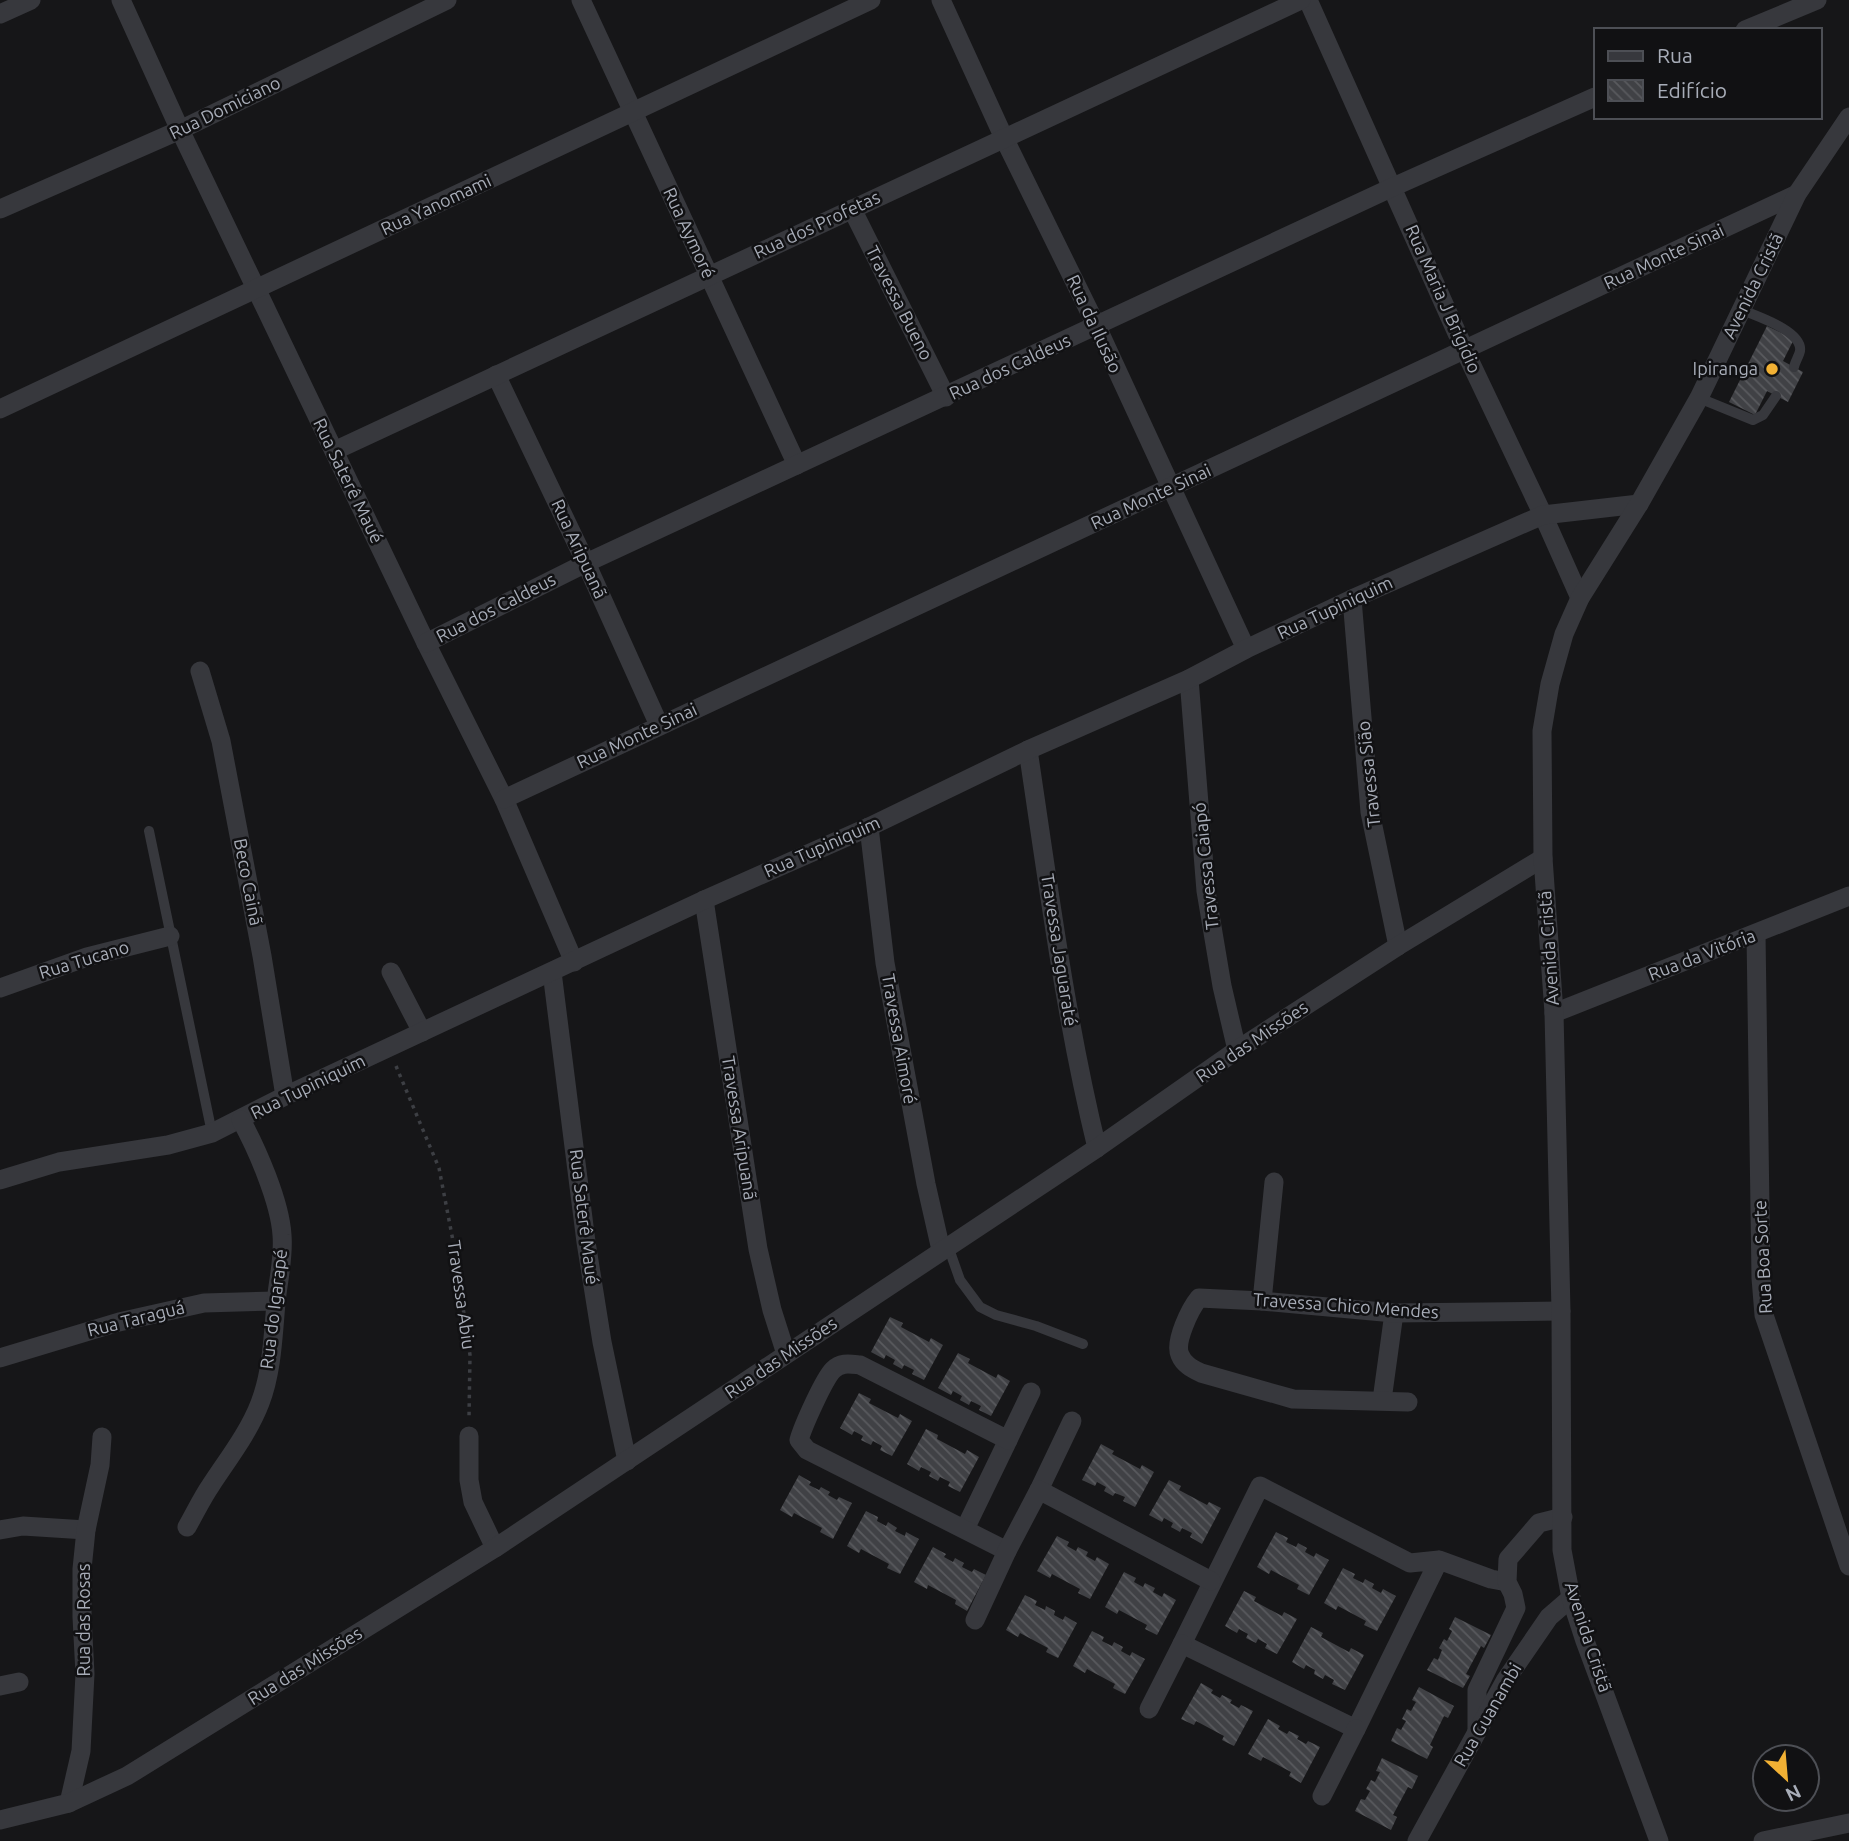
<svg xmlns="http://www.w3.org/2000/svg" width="1849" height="1841" viewBox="0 0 1849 1841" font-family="Ubuntu,sans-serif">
<defs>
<pattern id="building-back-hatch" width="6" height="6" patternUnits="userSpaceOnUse" patternTransform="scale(1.75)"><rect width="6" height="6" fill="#404145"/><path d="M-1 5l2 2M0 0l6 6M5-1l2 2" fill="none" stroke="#595a5e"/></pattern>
</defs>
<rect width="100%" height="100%" fill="#161618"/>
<!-- building -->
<g fill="url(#building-back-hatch)">
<polygon points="1767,326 1794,339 1783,361 1803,372 1788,402 1767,391 1755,415 1729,402"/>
<polygon points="890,1317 903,1323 901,1327 929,1342 931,1338 943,1345 924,1380 912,1374 914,1370 904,1365 902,1369 893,1364 895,1360 886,1355 884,1359 871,1352"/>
<polygon points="958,1353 970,1359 968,1363 996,1378 998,1374 1010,1381 991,1416 979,1410 981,1406 971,1401 969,1405 960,1400 962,1396 953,1391 951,1395 938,1388"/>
<polygon points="859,1393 871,1399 869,1403 898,1418 900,1414 912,1421 892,1456 880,1450 882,1446 873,1441 871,1445 861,1440 863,1436 854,1431 852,1435 840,1428"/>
<polygon points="926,1429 938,1435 937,1439 965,1454 967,1450 979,1457 960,1492 948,1486 950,1482 940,1477 938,1481 929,1476 931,1472 921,1467 919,1471 907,1464"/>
<polygon points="1101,1444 1114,1451 1112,1454 1140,1469 1142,1465 1154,1472 1135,1507 1123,1501 1125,1497 1115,1493 1113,1496 1104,1491 1106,1487 1097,1482 1095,1486 1082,1480"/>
<polygon points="799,1475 811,1482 809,1485 819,1490 821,1487 830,1492 828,1495 837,1500 839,1497 852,1503 833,1539 820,1532 822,1528 794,1513 792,1517 780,1510"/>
<polygon points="1169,1480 1181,1486 1179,1490 1207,1505 1209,1502 1221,1508 1202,1544 1190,1537 1192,1533 1182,1528 1180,1532 1171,1527 1173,1523 1164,1518 1162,1522 1149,1515"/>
<polygon points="866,1511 878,1517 877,1521 886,1526 888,1522 897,1528 895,1531 905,1536 906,1532 919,1539 900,1574 887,1568 889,1564 861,1549 859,1553 847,1546"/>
<polygon points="1276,1532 1288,1538 1286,1542 1296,1547 1298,1543 1307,1548 1305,1552 1314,1557 1316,1553 1329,1560 1309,1595 1297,1589 1299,1585 1271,1570 1269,1574 1257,1567"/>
<polygon points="1057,1536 1069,1542 1067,1546 1076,1551 1078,1547 1088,1552 1086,1556 1095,1561 1097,1557 1109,1564 1090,1599 1078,1593 1080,1589 1052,1574 1050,1578 1037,1571"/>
<polygon points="933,1547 946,1554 944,1557 953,1562 955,1558 964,1563 962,1567 972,1572 974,1569 986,1575 967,1611 955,1604 956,1600 928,1585 927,1589 914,1582"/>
<polygon points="1343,1568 1355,1574 1353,1578 1363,1583 1365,1579 1374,1584 1372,1588 1381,1593 1383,1589 1396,1596 1377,1631 1364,1625 1366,1621 1338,1606 1336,1610 1324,1603"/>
<polygon points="1124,1572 1136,1578 1134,1582 1143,1587 1145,1583 1155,1588 1153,1592 1162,1597 1164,1593 1176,1600 1157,1635 1145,1629 1147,1625 1119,1610 1117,1614 1105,1607"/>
<polygon points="1244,1591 1256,1597 1254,1601 1282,1616 1284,1612 1297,1619 1277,1654 1265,1648 1267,1644 1258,1639 1256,1643 1246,1638 1248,1634 1239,1629 1237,1633 1225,1626"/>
<polygon points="1025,1595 1037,1601 1035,1605 1045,1610 1046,1606 1055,1611 1054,1615 1063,1620 1065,1616 1077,1623 1058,1658 1046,1652 1048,1648 1020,1633 1018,1637 1006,1630"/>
<polygon points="1455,1617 1491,1635 1484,1648 1481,1646 1466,1674 1470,1676 1463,1688 1427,1670 1434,1658 1438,1660 1442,1650 1439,1648 1444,1639 1447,1641 1452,1631 1449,1629"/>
<polygon points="1311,1627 1323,1633 1321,1637 1349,1652 1351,1648 1364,1655 1345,1690 1332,1684 1334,1680 1325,1675 1323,1679 1314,1674 1315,1670 1306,1665 1304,1669 1292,1662"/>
<polygon points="1092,1631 1104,1637 1102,1641 1112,1646 1114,1642 1123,1647 1121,1651 1130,1656 1132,1652 1145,1659 1125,1694 1113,1688 1115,1684 1087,1669 1085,1673 1073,1666"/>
<polygon points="1201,1683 1213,1690 1211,1693 1220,1698 1222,1695 1232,1700 1230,1703 1239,1708 1241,1705 1253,1711 1234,1746 1222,1740 1224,1736 1196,1721 1194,1725 1181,1719"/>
<polygon points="1419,1687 1454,1706 1448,1718 1444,1716 1430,1745 1433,1747 1427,1759 1391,1741 1397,1728 1401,1730 1406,1721 1402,1719 1407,1709 1411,1711 1416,1702 1412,1700"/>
<polygon points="1268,1719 1280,1726 1278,1729 1287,1734 1289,1731 1299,1736 1297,1739 1306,1744 1308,1741 1320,1747 1301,1783 1289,1776 1291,1772 1263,1757 1261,1761 1248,1754"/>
<polygon points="1382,1758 1418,1776 1412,1789 1408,1787 1393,1815 1397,1817 1391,1830 1355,1811 1361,1799 1365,1800 1370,1791 1366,1789 1371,1780 1375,1782 1380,1772 1376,1771"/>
</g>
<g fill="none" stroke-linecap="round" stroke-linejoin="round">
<!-- path -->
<polyline stroke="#3d3f44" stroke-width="3.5" stroke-dasharray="3.5 5" stroke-linecap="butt" points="396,1066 439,1168 454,1246 470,1355 469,1418"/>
<!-- lane -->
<g stroke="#37383d" stroke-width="10">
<path d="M1742,310c14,6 61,21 58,41 -1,5 -5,11 -6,16"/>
<polyline points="1699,398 1753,420 1763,415 1776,396"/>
<polyline points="149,831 212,1133"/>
<polyline points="948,1246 960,1280 980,1307 996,1315 1036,1326 1083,1344"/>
</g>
<!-- street -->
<g stroke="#37383d" stroke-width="19">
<polyline points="121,0 180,130 426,643 504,799 574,962"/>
<polyline points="581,0 797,465"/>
<polyline points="941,0 1004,138 1097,327 1246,649"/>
<polyline points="1308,0 1465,351 1543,515 1580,598"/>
<polyline points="0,14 31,0"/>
<polyline points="1745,30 1817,0"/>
<polyline points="0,209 180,130 447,0"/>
<polyline points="852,209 946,397"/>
<polyline points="496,375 586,563 659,725"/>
<polyline points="0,409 871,0"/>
<polyline points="334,451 1301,0"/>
<polyline points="1352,599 1370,812 1398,946"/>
<polyline points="426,643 586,563 1393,187 1595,97"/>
<polyline points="200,671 221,741 262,956 285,1096"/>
<polyline points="1189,679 1206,891 1222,986 1237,1050"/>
<path d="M1028,750c20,133 37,267 69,398"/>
<polyline points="504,799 1797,194"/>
<polyline points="869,827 885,963 926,1184 941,1250"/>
<polyline points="704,900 758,1249 772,1310 786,1354"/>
<polyline points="1756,934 1761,1278 1764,1315 1849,1566"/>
<polyline points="391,972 422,1032"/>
<polyline points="552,972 586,1242 602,1342 627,1461"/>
<polyline points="0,988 87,957 170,936"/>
<polyline points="1554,1013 1849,896"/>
<polyline points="0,1180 59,1162 168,1145 212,1133 285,1096 704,900 869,827 1028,750 1189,679 1246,649 1352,599 1543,515 1639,504"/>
<polyline points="1262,1301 1274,1182"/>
<polyline points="0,1358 119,1322 204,1303 276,1301"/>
<polyline points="1382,1400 1394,1313"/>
<path d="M1408,1402l-115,-3 -92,-26c-8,-4 -17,-8 -21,-18 -6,-13 10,-46 19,-57l63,3 132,12 167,-2"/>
<polyline points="469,1436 469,1480 473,1502 495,1548"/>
<polyline points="1039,1490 1072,1421"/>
<path d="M187,1527c8,-14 15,-29 24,-42 17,-26 38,-53 49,-82 12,-31 13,-67 16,-100 2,-23 8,-45 6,-68 -2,-33 -25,-86 -41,-115"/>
<polyline points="965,1529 1008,1440"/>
<polyline points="0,1530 23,1526 86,1530"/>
<path d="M1007,1551l-200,-101 -8,-10c4,-14 25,-61 34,-70 8,-8 17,-6 27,-5l148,75 23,-48"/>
<polyline points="1439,1560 1356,1729 1182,1644 1260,1486 1410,1563 1439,1560 1491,1579 1507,1582"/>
<polyline points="975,1620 1007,1551 1039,1490 1211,1581"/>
<polyline points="0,1686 19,1682"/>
<polyline points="1149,1709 1182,1644"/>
<polyline points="1477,1730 1477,1690 1516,1608 1513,1594 1507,1582 1508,1559 1539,1523 1563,1517"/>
<polyline points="1322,1796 1356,1729"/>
<polyline points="69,1803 81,1751 85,1674 82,1617 82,1569 86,1530 100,1465 102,1437"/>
<polyline points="0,1820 69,1803 127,1776 495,1548 1097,1148 1237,1050 1398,946 1543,858"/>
<polyline points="1417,1841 1505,1681 1549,1617 1571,1598"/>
<polyline points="1659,1841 1585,1641 1571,1598 1562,1550 1561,1311 1554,1013 1543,858 1542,731 1550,684 1564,634 1580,598 1639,504 1699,398 1797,194 1849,117"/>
<polyline points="1763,1841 1849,1823"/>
</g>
</g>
<!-- markers -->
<circle fill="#f2b134" stroke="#111113" stroke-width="2.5" cx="1772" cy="369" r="7"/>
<g text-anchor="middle" stroke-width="5" stroke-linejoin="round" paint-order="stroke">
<!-- street labels -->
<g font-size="18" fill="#a8adb8" stroke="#111113">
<text transform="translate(225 108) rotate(-26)" y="6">Rua Domiciano</text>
<text transform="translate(436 205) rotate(-25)" y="6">Rua Yanomami</text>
<text transform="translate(817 225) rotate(-25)" y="6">Rua dos Profetas</text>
<text transform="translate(689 233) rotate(65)" y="6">Rua Aymoré</text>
<text transform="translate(1664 257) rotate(-25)" y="6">Rua Monte Sinai</text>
<text transform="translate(1753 286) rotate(-64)" y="6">Avenida Cristã</text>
<text transform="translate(1443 299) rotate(66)" y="6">Rua Maria J Brigídio</text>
<text transform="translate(899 303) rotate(63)" y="6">Travessa Bueno</text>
<text transform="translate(1094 324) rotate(65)" y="6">Rua da Ilusão</text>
<text transform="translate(1010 367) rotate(-25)" y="6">Rua dos Caldeus</text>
<text transform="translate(348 481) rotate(64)" y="6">Rua Saterê Maué</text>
<text transform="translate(1151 497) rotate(-25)" y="6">Rua Monte Sinai</text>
<text transform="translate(579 549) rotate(65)" y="6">Rua Aripuanã</text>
<text transform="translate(496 608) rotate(-27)" y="6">Rua dos Caldeus</text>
<text transform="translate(1335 608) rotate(-25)" y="6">Rua Tupiniquim</text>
<text transform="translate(637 736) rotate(-25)" y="6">Rua Monte Sinai</text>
<text transform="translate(1369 774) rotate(-96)" y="6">Travessa Sião</text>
<text transform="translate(822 847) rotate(-24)" y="6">Rua Tupiniquim</text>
<text transform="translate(1206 866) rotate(-96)" y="6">Travessa Caiapó</text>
<text transform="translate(248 882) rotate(79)" y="6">Beco Cainã</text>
<text transform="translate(1549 948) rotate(-94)" y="6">Avenida Cristã</text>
<text transform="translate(1059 950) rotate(81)" y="6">Travessa Jaguaraté</text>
<text transform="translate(1702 955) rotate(-21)" y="6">Rua da Vitória</text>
<text transform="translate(84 960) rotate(-17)" y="6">Rua Tucano</text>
<text transform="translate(899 1039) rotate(80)" y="6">Travessa Aimoré</text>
<text transform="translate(1252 1042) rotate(-34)" y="6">Rua das Missões</text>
<text transform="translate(308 1087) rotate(-26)" y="6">Rua Tupiniquim</text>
<text transform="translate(739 1128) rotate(81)" y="6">Travessa Aripuanã</text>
<text transform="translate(584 1217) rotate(83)" y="6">Rua Saterê Maué</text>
<text transform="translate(1763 1257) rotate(-93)" y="6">Rua Boa Sorte</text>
<text transform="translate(461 1295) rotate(82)" y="6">Travessa Abiu</text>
<text transform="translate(1346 1306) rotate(4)" y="6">Travessa Chico Mendes</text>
<text transform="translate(274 1309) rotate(-83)" y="6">Rua do Igarapé</text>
<text transform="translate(136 1319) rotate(-14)" y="6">Rua Taraguá</text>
<text transform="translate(781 1358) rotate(-34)" y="6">Rua das Missões</text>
<text transform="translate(84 1620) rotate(-90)" y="6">Rua das Rosas</text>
<text transform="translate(1588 1637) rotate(72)" y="6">Avenida Cristã</text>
<text transform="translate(305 1666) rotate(-32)" y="6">Rua das Missões</text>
<text transform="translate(1488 1715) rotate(-60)" y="6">Rua Guanambi</text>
</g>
<!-- poi labels -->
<g font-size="18" fill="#a8adb8" stroke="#111113" text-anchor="end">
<text x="1758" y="375">Ipiranga</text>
</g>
</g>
<!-- legend -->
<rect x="1594" y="28" width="228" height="91" fill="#111113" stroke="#4d4f55" stroke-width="2"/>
<rect x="1608" y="51" width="35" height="10" fill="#37383d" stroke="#4d4f55" stroke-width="2"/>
<text x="1657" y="63" font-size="21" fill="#a8adb8">Rua</text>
<rect x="1608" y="80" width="35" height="21" fill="url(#building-back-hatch)" stroke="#4d4f55" stroke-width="2"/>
<text x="1657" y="98" font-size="21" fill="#a8adb8">Edifício</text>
<!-- north arrow -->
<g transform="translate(1786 1778) rotate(154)"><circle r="33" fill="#111113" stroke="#4d4f55" stroke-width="2"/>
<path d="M0-5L12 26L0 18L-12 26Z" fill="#f2b134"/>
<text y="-10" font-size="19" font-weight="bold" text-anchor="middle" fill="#a8adb8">N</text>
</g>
</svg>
